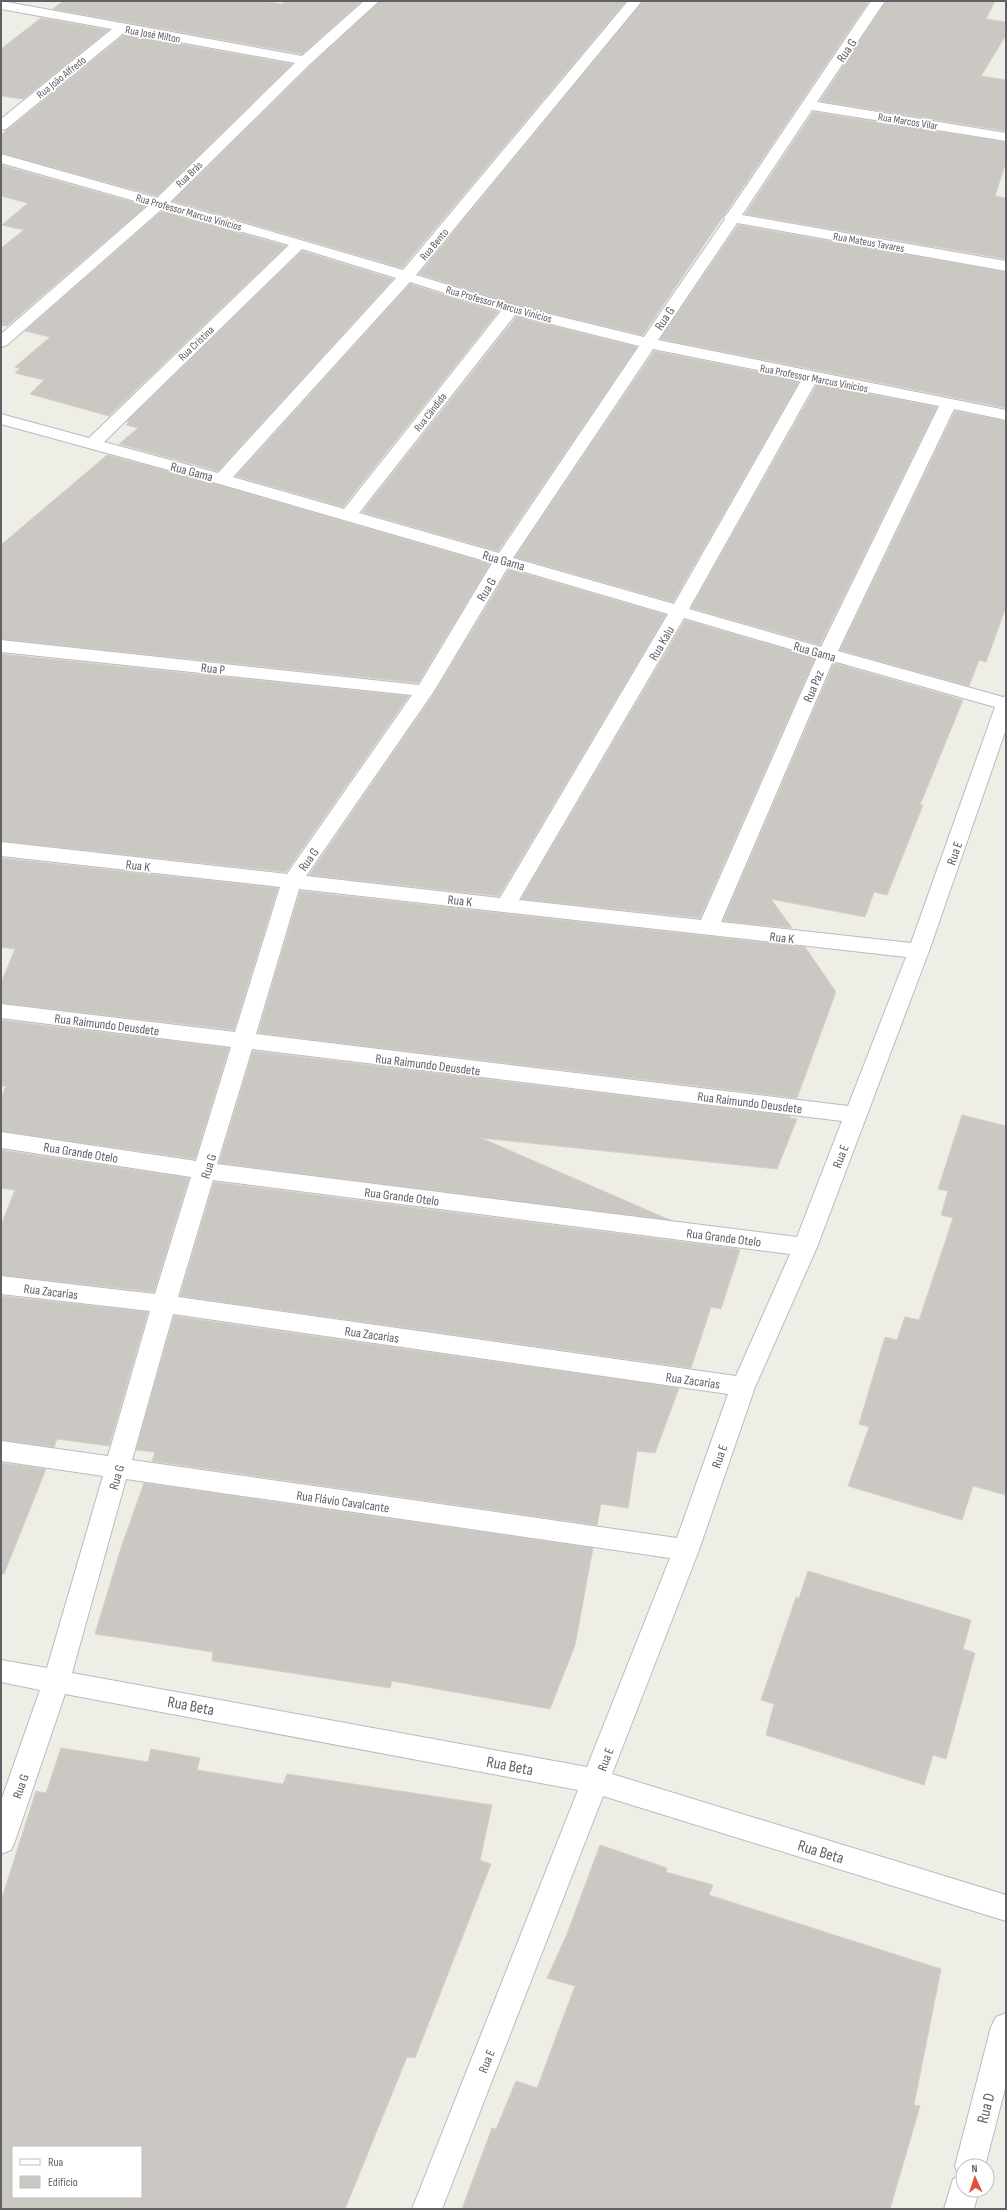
<svg xmlns="http://www.w3.org/2000/svg" width="1007" height="2210" viewBox="0 0 1007 2210" font-family="'Sofia Sans Condensed',sans-serif">
<rect width="100%" height="100%" fill="#efeee6"/>
<!-- building -->
<g fill="#cbc8c3" stroke="#d4d0c5" fill-rule="evenodd">
<polygon points="63,1 265,1 282,4 284,1 362,1 302,54 53,9"/>
<polygon points="380,1 626,1 402,268 173,201 311,65"/>
<polygon points="643,1 869,1 643,335 516,305 419,274"/>
<polygon points="886,1 995,1 986,19 1006,22 1006,35 981,76 1006,80 1006,131 820,101"/>
<polygon points="41,18 109,30 23,99 1,96 1,49"/>
<polygon points="125,34 292,64 157,196 1,153 1,135"/>
<polygon points="813,112 1006,142 1006,162 995,196 1006,198 1006,259 745,214"/>
<polygon points="1,165 146,206 7,326 1,325 1,248 24,230 2,225 28,203 1,196"/>
<polygon points="162,211 286,246 109,416 30,394 44,380 15,373 20,368 15,367 50,337 25,331"/>
<polygon points="738,225 1006,272 1006,408 660,339"/>
<polygon points="302,251 393,279 218,471 119,444 138,428 126,425 129,422 127,421"/>
<polygon points="410,284 498,312 343,507 236,476"/>
<polygon points="516,317 637,347 498,551 362,512"/>
<polygon points="654,351 800,380 673,602 515,557"/>
<polygon points="817,384 937,407 820,645 691,608"/>
<polygon points="955,411 1006,421 1006,607 986,662 979,660 969,686 840,650"/>
<polygon points="107,455 216,484 490,564 418,683 1,639 1,545"/>
<polygon points="509,569 666,615 499,896 309,875 435,692"/>
<polygon points="685,620 815,658 700,918 521,899"/>
<polygon points="1,654 409,696 286,872 1,841"/>
<polygon points="834,663 963,700 920,805 923,805 887,895 874,892 865,917 771,899 792,928 723,921"/>
<polygon points="1,858 278,888 234,1030 1,1003 1,983 15,949 1,947"/>
<polygon points="300,891 805,947 836,992 797,1098 258,1033"/>
<polygon points="1,1020 229,1048 195,1159 1,1131 1,1099 6,1086 1,1086"/>
<polygon points="253,1051 790,1116 790,1118 797,1119 777,1169 481,1138 670,1220 219,1163"/>
<polygon points="962,1115 1006,1126 1006,1495 973,1486 962,1520 848,1486 869,1427 859,1424 885,1337 897,1340 905,1317 919,1320 953,1218 941,1215 948,1191 938,1189"/>
<polygon points="1,1150 189,1178 154,1292 1,1275 1,1225 15,1190 1,1188"/>
<polygon points="214,1182 738,1249 740,1250 721,1309 711,1307 691,1368 180,1296"/>
<polygon points="1,1296 148,1312 109,1446 57,1439 54,1447 1,1440"/>
<polygon points="174,1316 679,1388 655,1453 637,1451 628,1508 601,1504 597,1525 152,1461 155,1452 136,1450"/>
<polygon points="1,1463 46,1469 4,1574 1,1574"/>
<polygon points="144,1483 593,1548 575,1645 550,1709 392,1681 390,1688 212,1661 213,1652 95,1634 121,1548"/>
<polygon points="808,1571 971,1620 963,1649 975,1653 946,1759 933,1755 924,1785 766,1735 774,1704 761,1700 796,1597 799,1598"/>
<path d="M61,1748l87,14 3,-13 49,9 -3,12 86,14 4,-10 205,31 -12,55 11,4 -76,194 -8,-1 -62,152h-344v-308l35,-110 10,2zM13,2147h128v50h-128z"/>
<polygon points="600,1845 667,1868 666,1872 713,1885 709,1895 941,1969 914,2105 920,2106 890,2209 462,2209 492,2128 496,2129 516,2081 537,2088 575,1986 547,1978 567,1934"/>
</g>
<g fill="none" stroke-linecap="round" stroke-linejoin="round">
<defs>
<g id="minor">
<path d="M1,1l301,55 62,-55h15l-69,63 -140,138 233,68 225,-269h14l-226,274 100,31 128,31 81,-118 -1,-2 4,-4 143,-212h14l-68,101 189,31v8l-194,-31 -70,105 264,46v10l-269,-48 -79,117 348,70v10l-52,-11 -116,242 165,46 3,-1v33l-77,222 -112,296 -62,140 -56,163 -87,224 394,121v26l-403,-125 -161,413h-30l166,-419 -513,-96 -50,147 -4,9 -10,4v-53l39,-111 -39,-8v-22l46,8 56,-192 -102,-15v-20l107,15 42,-145 -149,-17v-18l154,18 36,-117 -190,-29v-16l195,29 35,-114 -230,-29v-14l234,28 45,-145 -279,-31v-14l286,32 125,-179 -411,-43v-12l418,45 73,-122 -276,-80 -215,-59v-10l88,24 200,-193 -127,-36 -155,136 -6,2v-13l148,-129 -148,-42v-9l156,44 138,-135 -170,-31 -119,97 -5,1v-11l111,-90 -111,-20zM302,249l94,29 -178,195 -114,-31zM410,282l91,29 -157,198 -111,-32zM515,315l124,31 -140,207 -140,-40zM653,349l149,30 -128,225 -161,-46zM816,382l123,24 -118,241 -132,-38zM508,567l160,47 -168,284 -194,-22 128,-185zM684,618l133,39 -116,263 -182,-20zM833,661l162,46 -84,236 -190,-21zM299,889l607,68 -58,149 -592,-72zM252,1049l590,72 -45,116 -580,-73zM213,1180l577,74 -54,122 -558,-79zM173,1314l555,80 -51,144 -545,-78zM126,1479l544,79 -83,209 -515,-94z"/>
<polygon points="1006,2013 1006,2085 985,2166 963,2166 963,2190 979,2190 974,2209 944,2209 953,2179 959,2177 955,2166 991,2027 996,2017"/>
</g>
</defs>
<!-- minor casing -->
<use href="#minor" stroke="#b8bbbf" stroke-width="2"/>
<!-- minor -->
<use href="#minor" fill="#fff" fill-rule="evenodd"/>
</g>
<g text-anchor="middle" stroke-width="3.5" stroke-linejoin="round" paint-order="stroke">
<!-- far-street labels -->
<g font-size="11" fill="#5e6166" stroke="#fff">
<text transform="translate(153 34) rotate(10)" y="4">Rua José Milton</text>
<text transform="translate(61 77) rotate(-39)" y="4">Rua João Alfredo</text>
<text transform="translate(908 121) rotate(9)" y="4">Rua Marcos Vilar</text>
<text transform="translate(189 174) rotate(-44)" y="4">Rua Brás</text>
<text transform="translate(189 212) rotate(16)" y="4">Rua Professor Marcus Vinícios</text>
<text transform="translate(869 242) rotate(10)" y="4">Rua Mateus Tavares</text>
<text transform="translate(434 244) rotate(-50)" y="4">Rua Bento</text>
<text transform="translate(499 304) rotate(16)" y="4">Rua Professor Marcus Vinícios</text>
<text transform="translate(196 343) rotate(-44)" y="4">Rua Cristina</text>
<text transform="translate(814 378) rotate(11)" y="4">Rua Professor Marcus Vinícios</text>
<text transform="translate(430 412) rotate(-52)" y="4">Rua Cândida</text>
</g>
<!-- street labels -->
<g font-size="13" fill="#5e6166" stroke="#fff">
<text transform="translate(846 50) rotate(-56)" y="5">Rua G</text>
<text transform="translate(664 318) rotate(-56)" y="5">Rua G</text>
<text transform="translate(192 471) rotate(15)" y="5">Rua Gama</text>
<text transform="translate(504 560) rotate(16)" y="5">Rua Gama</text>
<text transform="translate(486 589) rotate(-59)" y="5">Rua G</text>
<text transform="translate(661 643) rotate(-60)" y="5">Rua Kalu</text>
<text transform="translate(815 651) rotate(16)" y="5">Rua Gama</text>
<text transform="translate(213 668) rotate(6)" y="5">Rua P</text>
<text transform="translate(813 686) rotate(-67)" y="5">Rua Paz</text>
<text transform="translate(954 853) rotate(-71)" y="5">Rua E</text>
<text transform="translate(308 859) rotate(-55)" y="5">Rua G</text>
<text transform="translate(138 865) rotate(7)" y="5">Rua K</text>
<text transform="translate(460 900) rotate(6)" y="5">Rua K</text>
<text transform="translate(782 937) rotate(6)" y="5">Rua K</text>
<text transform="translate(107 1024) rotate(7)" y="5">Rua Raimundo Deusdete</text>
<text transform="translate(428 1064) rotate(7)" y="5">Rua Raimundo Deusdete</text>
<text transform="translate(750 1102) rotate(7)" y="5">Rua Raimundo Deusdete</text>
<text transform="translate(81 1152) rotate(9)" y="5">Rua Grande Otelo</text>
<text transform="translate(840 1156) rotate(-69)" y="5">Rua E</text>
<text transform="translate(208 1166) rotate(-73)" y="5">Rua G</text>
<text transform="translate(402 1196) rotate(7)" y="5">Rua Grande Otelo</text>
<text transform="translate(724 1237) rotate(7)" y="5">Rua Grande Otelo</text>
<text transform="translate(51 1291) rotate(7)" y="5">Rua Zacarias</text>
<text transform="translate(372 1334) rotate(8)" y="5">Rua Zacarias</text>
<text transform="translate(693 1380) rotate(8)" y="5">Rua Zacarias</text>
<text transform="translate(719 1456) rotate(-71)" y="5">Rua E</text>
<text transform="translate(116 1477) rotate(-74)" y="5">Rua G</text>
<text transform="translate(343 1501) rotate(8)" y="5">Rua Flávio Cavalcante</text>
<text transform="translate(605 1759) rotate(-69)" y="5">Rua E</text>
<text transform="translate(20 1786) rotate(-71)" y="5">Rua G</text>
<text transform="translate(486 2061) rotate(-68)" y="5">Rua E</text>
</g>
<!-- near-street labels -->
<g font-size="16" fill="#5e6166" stroke="#fff">
<text transform="translate(191 1705) rotate(11)" y="6">Rua Beta</text>
<text transform="translate(510 1765) rotate(11)" y="6">Rua Beta</text>
<text transform="translate(821 1851) rotate(17)" y="6">Rua Beta</text>
<text transform="translate(985 2108) rotate(-76)" y="6">Rua D</text>
</g>
</g>
<!-- border -->
<rect width="1007" height="2210" fill="none" stroke="#5e6166" stroke-width="4"/>
<!-- legend -->
<rect x="12" y="2146" width="130" height="52" fill="#ffffff" stroke="#bfc0c2"/>
<rect x="20" y="2159" width="20" height="6" fill="#ffffff" stroke="#bfc0c2"/>
<text x="48" y="2166" font-size="12" fill="#5e6166">Rua</text>
<rect x="20" y="2176" width="20" height="12" fill="#cbc8c3" stroke="#bfc0c2"/>
<text x="48" y="2186" font-size="12" fill="#5e6166">Edifício</text>
<!-- north arrow -->
<g transform="translate(975 2178) rotate(357)"><circle r="19" fill="#ffffff" stroke="#bfc0c2"/>
<path d="M0-3L7 15L0 10L-7 15Z" fill="#e2503a"/>
<text y="-6" font-size="11" font-weight="bold" text-anchor="middle" fill="#5e6166">N</text>
</g>
</svg>
